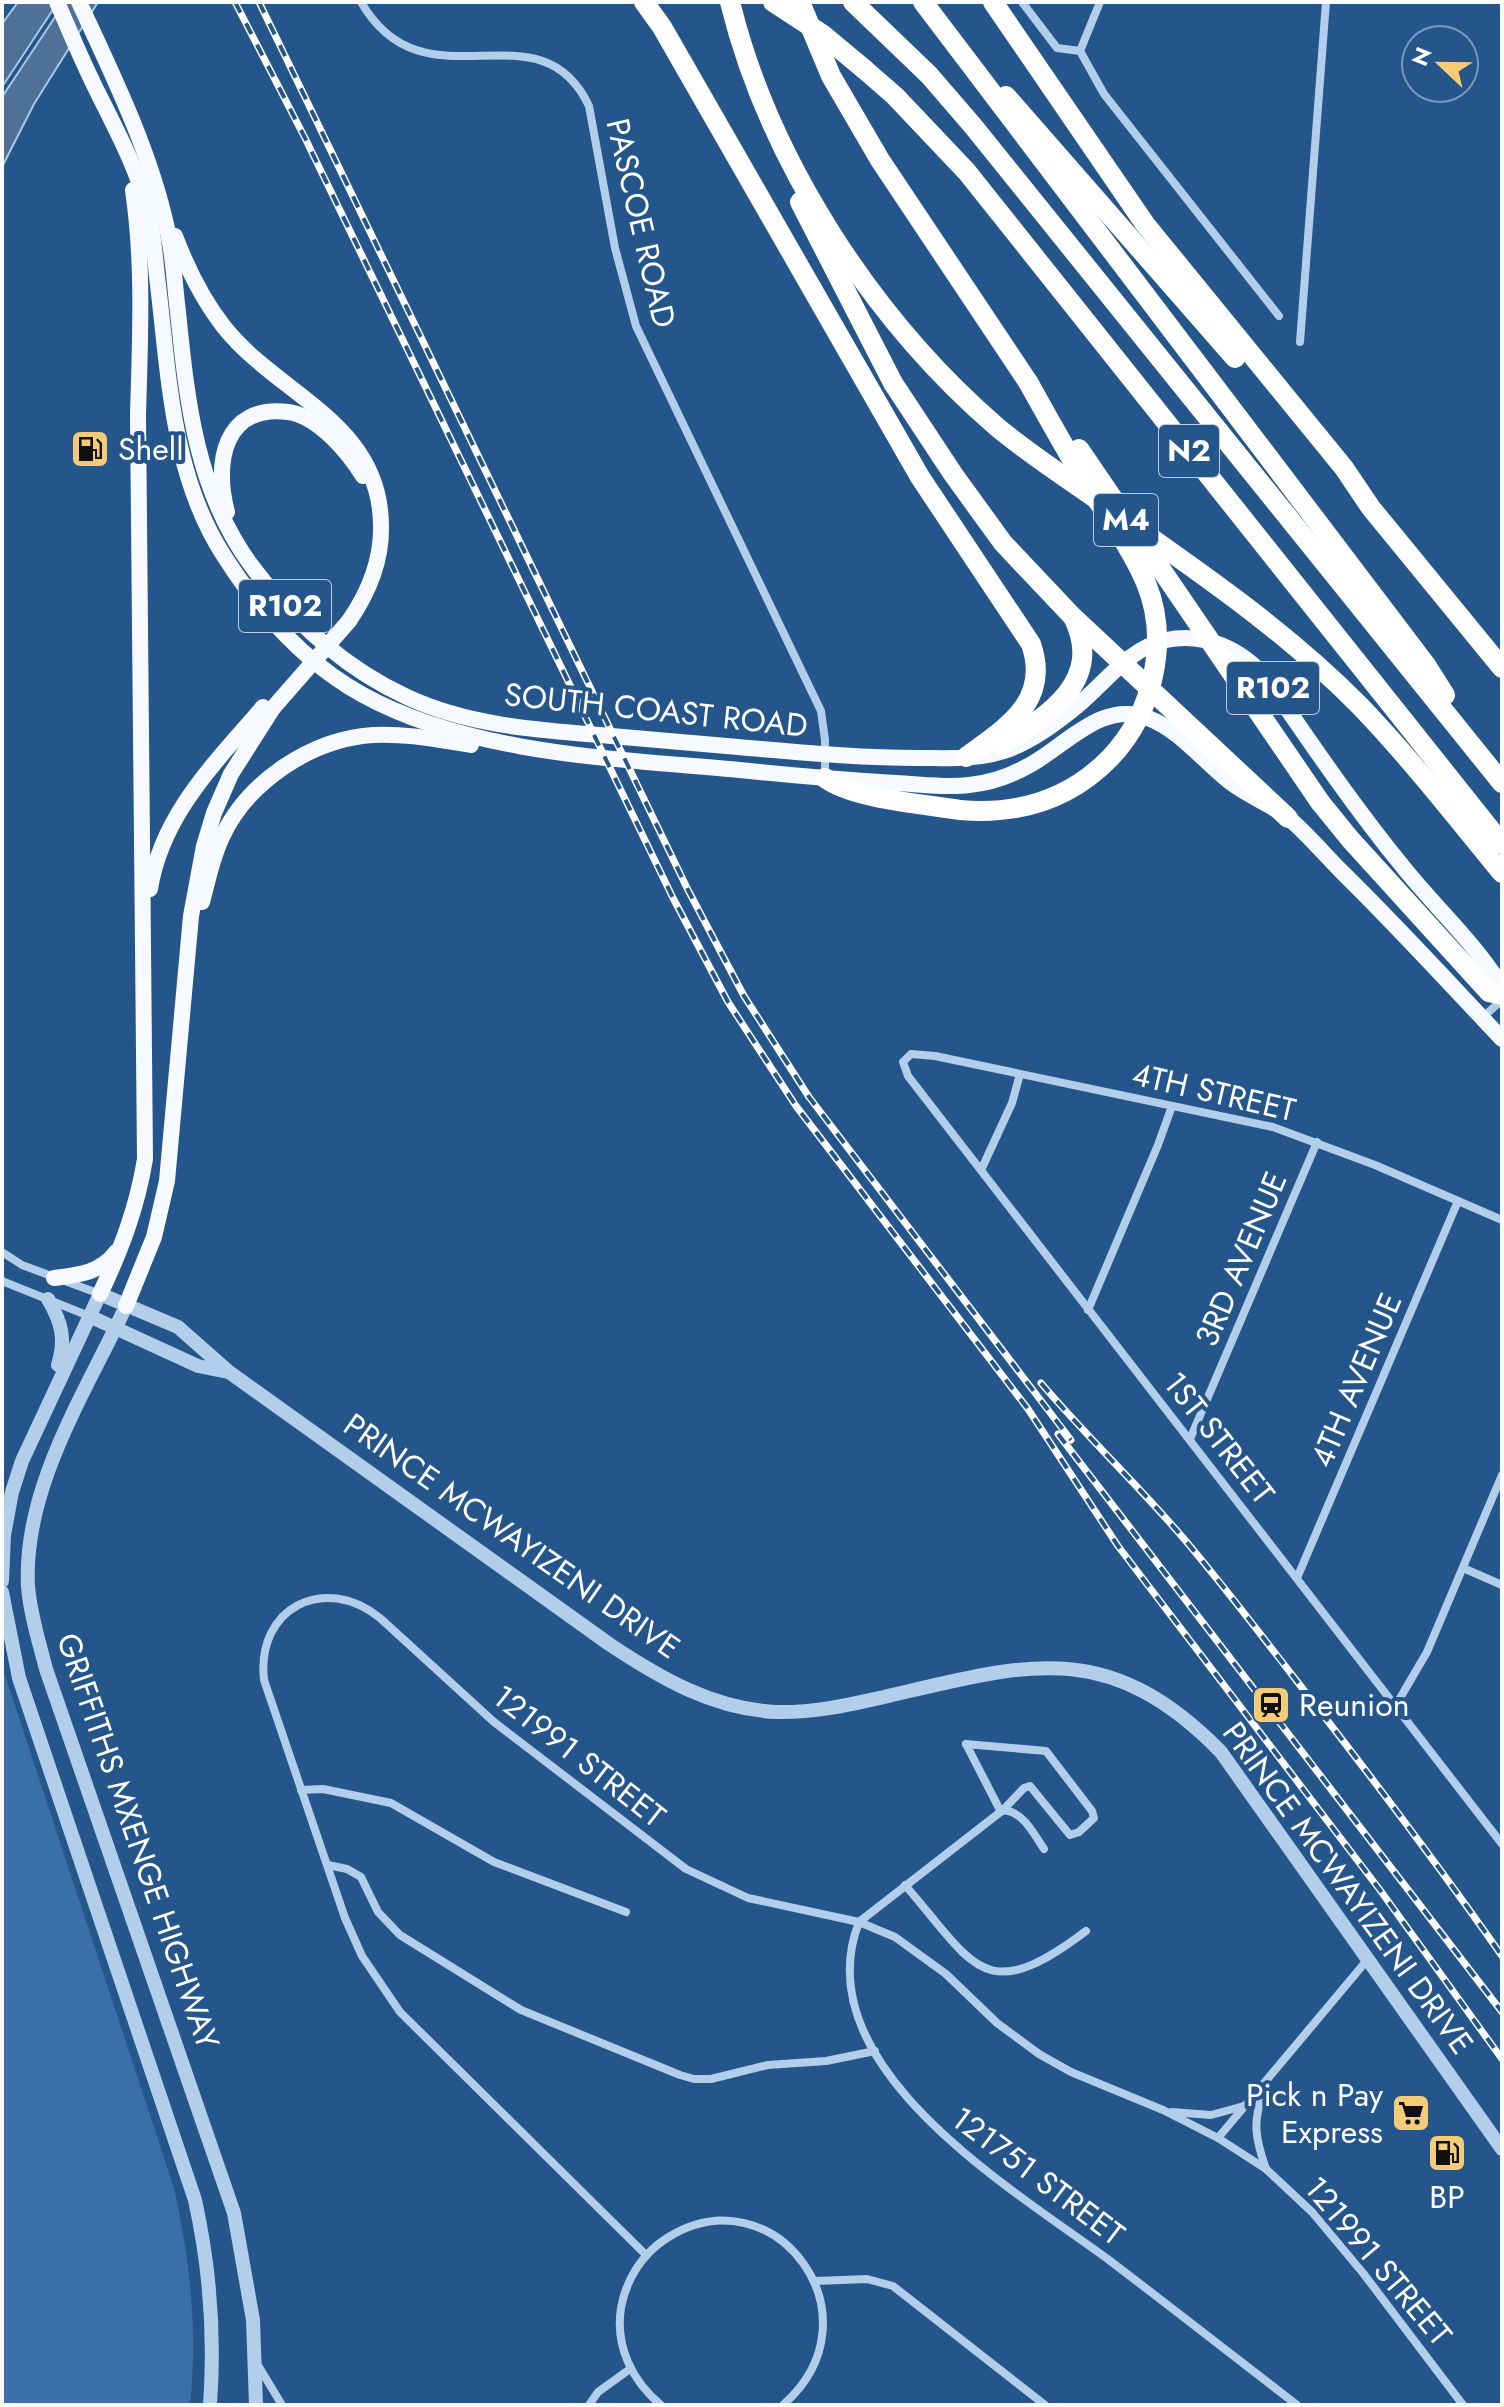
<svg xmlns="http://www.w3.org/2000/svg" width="1504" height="2407" viewBox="0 0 1504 2407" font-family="Jost,sans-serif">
<rect width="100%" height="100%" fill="#24558b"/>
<!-- green -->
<path fill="#3970a8" d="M2,1666l172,522c16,71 24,144 16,217h-188z"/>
<!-- water -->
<g fill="#507197" stroke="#a6c9eb" stroke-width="2">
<polygon points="18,2 58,2 2,87 2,24"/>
<polygon points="65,2 98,2 34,104 2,167 2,97"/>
</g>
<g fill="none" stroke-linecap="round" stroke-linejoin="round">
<!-- minor -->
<g stroke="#b2ceea" stroke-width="8">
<path d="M361,2c64,111 178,-2 228,104l26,142 21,78 185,385 4,29v37"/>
<polyline points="1022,2 1057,48 1080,51"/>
<polyline points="1100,2 1080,51 1104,94 1279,316"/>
<polyline points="1300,342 1326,2"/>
<polyline points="1482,1018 1502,1000"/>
<polyline points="982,1168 1012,1103 1020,1074"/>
<polyline points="1502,1220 1375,1165 1273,1127 935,1056 911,1054 903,1062 908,1076 1502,1844"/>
<polyline points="2,1252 22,1265 100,1294"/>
<polyline points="2,1281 89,1316"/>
<polyline points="1088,1310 1158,1145 1172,1106"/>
<polyline points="1190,1439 1317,1142"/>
<polyline points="1463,1568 1502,1585"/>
<polyline points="1297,1578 1458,1201"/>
<polyline points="1396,1705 1427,1652 1502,1475"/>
<polyline points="966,1744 1046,1751 1092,1811 1094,1818 1079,1832 1070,1835 1030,1786 1024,1788 1003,1810"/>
<polyline points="966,1744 1001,1812"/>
<polyline points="301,1790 323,1789 391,1803 494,1862 626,1912"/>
<path d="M1044,1849c-11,-16 -20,-37 -41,-39l-144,112c-56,144 155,268 250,338 63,48 126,97 188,145"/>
<polyline points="328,1865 347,1869 361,1877 378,1912 400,1935 521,2010 680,2075 694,2079 711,2079 768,2065 826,2061 875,2051"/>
<path d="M905,1885c70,81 79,123 181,46"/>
<path d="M1264,2087c-11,35 -10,48 2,82"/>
<polyline points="1172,2112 1211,2115 1244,2106"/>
<polyline points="1218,2138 1368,1959"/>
<path d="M646,2255l-246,-243 -38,-56 -17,-38 -81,-238c-8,-72 60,-107 116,-62l114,104 192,147 62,29 111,24 36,15 51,37 51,49 42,31 32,18 92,38 55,28 48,31 46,43 51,61 100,132"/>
<polyline points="815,2281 867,2279 893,2286 1045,2405"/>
<polyline points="256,2362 282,2405"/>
<polyline points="589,2405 598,2392 630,2369"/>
<path d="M661,2405c-29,-24 -46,-59 -40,-97 5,-29 22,-55 46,-70 107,-68 217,79 116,167"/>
</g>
<!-- tertiary -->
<g stroke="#b2ceea" stroke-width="14">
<path d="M48,1299c14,24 18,40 10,66"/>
<path d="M126,1306c-40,86 -103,181 -98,280 2,27 11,56 18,83l188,544 19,107 3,85"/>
<polyline points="89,1316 198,1366 228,1372"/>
<path d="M2,1581l2,-46 8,-43 10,-31 78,-167 78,33 51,45 380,272c51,34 104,65 167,68 37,1 72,-7 108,-15 142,-33 223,-61 337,55l281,397"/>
<path d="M2,1592l17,86 176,522c15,68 20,136 15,205"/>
</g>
<!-- primary -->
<g stroke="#f6f9fe" stroke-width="16">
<path d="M57,2c14,32 27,64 43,95 19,38 38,74 48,115 6,24 7,49 10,73 11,92 14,191 66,271 35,55 81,107 139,139 111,61 263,64 387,76 49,5 97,9 146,12 24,1 49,5 73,2 20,-2 41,-9 59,-19 38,-20 73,-66 120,-48 32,12 56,44 82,64 19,15 44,23 62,39 18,16 34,35 51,52 55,54 107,111 159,166"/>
<path d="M79,2c36,78 75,156 91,241 4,22 5,46 8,69 9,89 18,178 73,253 41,55 93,103 156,132 60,28 129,33 193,38 46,4 92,8 138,12 60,5 120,11 180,11 29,0 59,2 86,-7 27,-9 51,-27 73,-45 28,-23 52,-58 89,-66 39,-8 75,9 100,38 44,64 88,129 138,190 32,40 71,75 98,119"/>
<path d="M175,236c12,32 28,64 49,91 55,69 156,95 157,198 1,36 -12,67 -32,96"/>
<path d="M227,512c-13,-48 -4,-108 61,-100 30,4 60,40 75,64"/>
<path d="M150,889c12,-75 66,-127 113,-182"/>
<path d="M202,902c6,-22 10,-44 20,-65 26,-56 90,-98 151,-102 32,-2 66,5 98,10"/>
<path d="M54,1278c25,-3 46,-5 62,-26"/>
<path d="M100,1294c21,-44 37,-86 45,-135l-7,-744c2,-75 6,-149 -5,-225"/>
<polyline points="126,1306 154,1237 167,1181 191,916 204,846 214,813 231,774 273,708"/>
</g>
<!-- motorway -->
<g stroke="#fff" stroke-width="20">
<path d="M644,2l18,25 258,450 111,167c20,57 -25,84 -65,113"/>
<path d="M730,2c39,159 143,318 267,425 31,26 65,48 98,71"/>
<polyline points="800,2 831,76 880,160 1028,382"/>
<polyline points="853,2 929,75 973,126 1502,783"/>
<polyline points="923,2 1426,665 1445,695"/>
<polyline points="993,2 1145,224 1344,468 1371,508 1502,668"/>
<polyline points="864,69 895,96 967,172 1502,844"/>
<polyline points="1006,96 1235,358"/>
<polyline points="800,202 893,383 953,474 1003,543 1072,616 1288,818"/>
<path d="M1131,524c80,56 160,112 229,182 50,52 96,111 142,167"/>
<path d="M1001,745c46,-29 103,-63 73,-126"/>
<path d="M825,778c28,21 99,26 135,32"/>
<polyline points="1320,802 1350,839 1489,992 1502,995"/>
</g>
<defs>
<g id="rail">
<polyline points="235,2 305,138 673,898 728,1002 796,1106 1028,1409 1118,1546 1380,1890 1502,2059"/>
<polyline points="259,2 688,890 744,996 809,1097 1071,1440"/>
<path d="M1041,1383c46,54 98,103 144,157 42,50 81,101 121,153 67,86 133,173 196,263"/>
<polyline points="1058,1434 1502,2012"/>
</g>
</defs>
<!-- rail casing -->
<use href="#rail" stroke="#fff" stroke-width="7"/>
<!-- rail -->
<use href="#rail" stroke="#24558b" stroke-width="4" stroke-dasharray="12" stroke-linecap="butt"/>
<!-- primary-bridge -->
<polyline stroke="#f6f9fe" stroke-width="16" points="273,708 349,621"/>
<!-- motorway-bridge -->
<g stroke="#fff" stroke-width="20">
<polyline points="773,2 822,34 864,69"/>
<polyline points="1079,449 1320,802"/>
<path d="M960,810c57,5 109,-10 150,-52 43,-45 60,-117 36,-175 -16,-38 -42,-71 -63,-105 -19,-31 -37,-64 -55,-96"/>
</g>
</g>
<!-- icons -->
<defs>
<symbol id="fuel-square" viewBox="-11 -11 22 22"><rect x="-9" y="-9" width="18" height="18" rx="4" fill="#f4cb76" stroke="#24558b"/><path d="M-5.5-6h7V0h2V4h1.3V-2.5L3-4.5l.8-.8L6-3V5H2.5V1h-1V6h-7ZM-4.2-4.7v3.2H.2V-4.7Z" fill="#111"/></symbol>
<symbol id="station-square" viewBox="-11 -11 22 22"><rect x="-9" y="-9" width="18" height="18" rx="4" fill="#f4cb76" stroke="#24558b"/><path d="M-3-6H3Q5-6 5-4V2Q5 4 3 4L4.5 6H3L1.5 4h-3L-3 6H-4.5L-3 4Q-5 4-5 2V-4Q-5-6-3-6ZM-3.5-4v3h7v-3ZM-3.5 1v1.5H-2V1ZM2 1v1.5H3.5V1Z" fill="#111"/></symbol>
<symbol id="supermarket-square" viewBox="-11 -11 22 22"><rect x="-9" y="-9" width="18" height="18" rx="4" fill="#f4cb76" stroke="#24558b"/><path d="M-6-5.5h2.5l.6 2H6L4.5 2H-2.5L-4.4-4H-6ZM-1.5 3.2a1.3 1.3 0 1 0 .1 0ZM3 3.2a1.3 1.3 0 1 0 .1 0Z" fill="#111"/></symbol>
</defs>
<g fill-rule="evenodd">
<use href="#fuel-square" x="68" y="427" width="44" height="44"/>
<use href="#station-square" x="1249" y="1683" width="44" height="44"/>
<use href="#supermarket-square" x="1389" y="2091" width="44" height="44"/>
<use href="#fuel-square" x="1425" y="2131" width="44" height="44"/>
</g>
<g text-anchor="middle" stroke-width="8" stroke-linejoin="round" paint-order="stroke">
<!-- shield labels -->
<g fill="#24558b" stroke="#bdccdc" stroke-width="2">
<rect x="1159" y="425" width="60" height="52" rx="6"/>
<rect x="1094" y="494" width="64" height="52" rx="6"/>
<rect x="239" y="580" width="92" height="52" rx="6"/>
<rect x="1227" y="662" width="92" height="52" rx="6"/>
</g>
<g font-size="30" font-weight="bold" fill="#fff">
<text x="1189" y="461">N2</text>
<text x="1126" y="530">M4</text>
<text x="285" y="616">R102</text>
<text x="1273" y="698">R102</text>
</g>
<!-- street labels -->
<g font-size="32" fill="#fff" stroke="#24558b">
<text transform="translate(641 223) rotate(77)" y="11">PASCOE ROAD</text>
<text transform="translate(656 710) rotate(6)" y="11">SOUTH COAST ROAD</text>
<text transform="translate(1214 1092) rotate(13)" y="11">4TH STREET</text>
<text transform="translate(1241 1259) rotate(-67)" y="11">3RD AVENUE</text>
<text transform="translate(1356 1380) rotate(-67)" y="11">4TH AVENUE</text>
<text transform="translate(1219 1438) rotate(52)" y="11">1ST STREET</text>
<text transform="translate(512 1536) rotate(35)" y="11">PRINCE MCWAYIZENI DRIVE</text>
<text transform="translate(579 1756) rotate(38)" y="11">121991 STREET</text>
<text transform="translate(138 1841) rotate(71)" y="11">GRIFFITHS MXENGE HIGHWAY</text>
<text transform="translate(1348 1888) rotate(54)" y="11">PRINCE MCWAYIZENI DRIVE</text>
<text transform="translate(1038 2176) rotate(37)" y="11">121751 STREET</text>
<text transform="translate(1378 2261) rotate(50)" y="11">121991 STREET</text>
</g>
<!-- poi labels -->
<g font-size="32" fill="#fff" stroke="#24558b" text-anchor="start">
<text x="118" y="460">Shell</text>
<text x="1299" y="1716">Reunion</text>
<text x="1383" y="2106" text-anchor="end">Pick n Pay<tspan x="1383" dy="37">Express</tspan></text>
<text x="1447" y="2208" text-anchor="middle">BP</text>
</g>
</g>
<!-- border -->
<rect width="1504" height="2407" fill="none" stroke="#ffffff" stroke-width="8"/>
<!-- north arrow -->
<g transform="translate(1440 64) rotate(292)"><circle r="38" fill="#24558b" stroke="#7c99b9" stroke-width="2"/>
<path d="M0-6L14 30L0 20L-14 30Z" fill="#f4cb76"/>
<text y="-12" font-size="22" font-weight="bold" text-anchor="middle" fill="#ffffff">N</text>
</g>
</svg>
